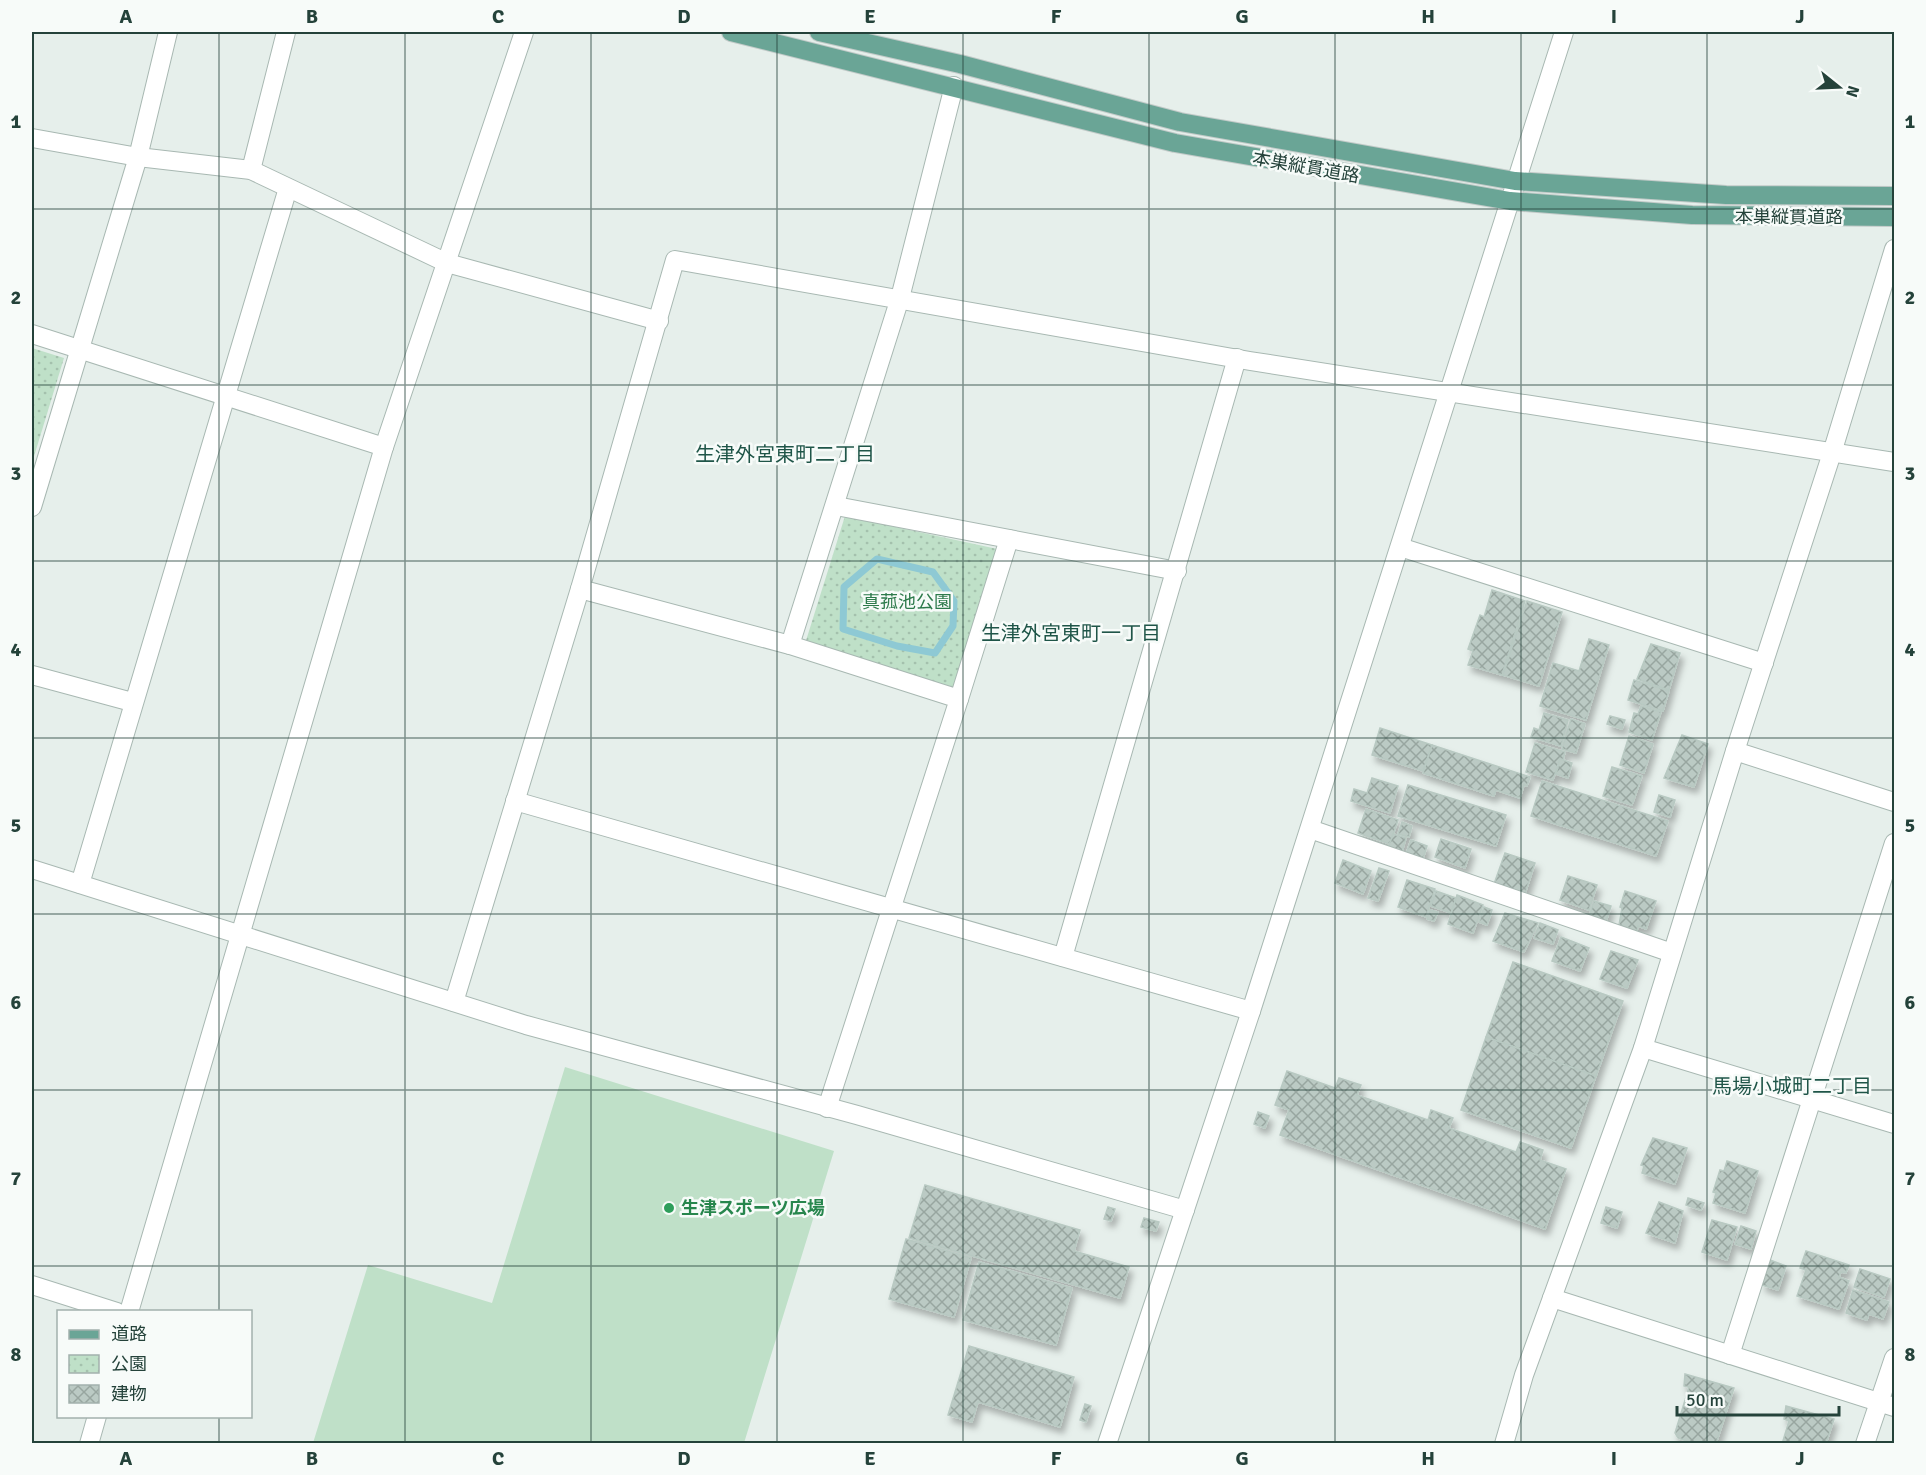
<svg xmlns="http://www.w3.org/2000/svg" width="1926" height="1475" viewBox="0 0 1926 1475" font-family="Signika,'Noto Sans JP',sans-serif">
<defs>
<pattern id="park-dots" width="8" height="8" patternUnits="userSpaceOnUse" patternTransform="scale(1.5)"><rect width="8" height="8" fill="#bfe0c8"/><path d="M2 2h.1M6 6h.1" fill="none" stroke="#a4c1ad" stroke-width="1.8" stroke-linecap="round"/></pattern>
<pattern id="building-cross-hatch" width="8" height="8" patternUnits="userSpaceOnUse" patternTransform="scale(1.5)"><rect width="8" height="8" fill="#bbcac4"/><path d="M0 0l8 8M0 8l8-8" fill="none" stroke="#98a6a0"/></pattern>
<filter id="shadow"><feDropShadow dx="3.5" dy="6" stdDeviation="3" flood-color="#0004"/></filter>
</defs>
<rect width="100%" height="100%" fill="#e6efeb"/>
<!-- grass -->
<polygon fill="#bfe0c8" points="565,1067 834,1151 744,1443 313,1443 368,1265 492,1303"/>
<!-- park -->
<g fill="url(#park-dots)">
<polygon points="32,348 64,358 32,463"/>
<polygon points="845,516 1002,550 958,690 804,647"/>
</g>
<g fill="none" stroke-linecap="round" stroke-linejoin="round">
<!-- stream -->
<polygon stroke="#8ec9d4" stroke-width="7" points="877,559 933,572 954,601 953,626 935,653 897,646 843,629 844,587"/>
</g>
<!-- building -->
<g fill="url(#building-cross-hatch)" stroke="#b8c9c2" stroke-width="1.5" filter="url(#shadow)">
<polygon points="1492,590 1525,601 1502,675 1468,665 1473,651 1468,649 1480,615 1484,617"/>
<polygon points="1527,601 1562,612 1539,686 1503,675"/>
<polygon points="1589,639 1609,645 1586,720 1540,706 1553,663 1579,671"/>
<polygon points="1651,644 1680,653 1669,690 1637,679"/>
<polygon points="1634,680 1669,691 1663,711 1628,700"/>
<polygon points="1641,706 1661,712 1652,740 1629,732 1634,713 1638,714"/>
<polygon points="1544,713 1568,720 1561,746 1531,737 1534,728 1539,730"/>
<polygon points="1610,716 1625,720 1622,729 1607,724"/>
<polygon points="1571,719 1585,724 1576,753 1562,749"/>
<polygon points="1380,728 1432,745 1423,771 1372,755"/>
<polygon points="1682,735 1708,744 1694,787 1664,778"/>
<polygon points="1629,736 1653,744 1644,773 1620,765"/>
<polygon points="1535,743 1565,752 1563,760 1560,759 1553,780 1526,772"/>
<polygon points="1432,745 1530,777 1527,786 1524,785 1520,798 1496,790 1494,796 1423,773"/>
<polygon points="1560,759 1572,763 1568,778 1556,774"/>
<polygon points="1612,767 1642,776 1632,805 1603,796"/>
<polygon points="1372,778 1398,786 1390,813 1351,801 1354,789 1367,793"/>
<polygon points="1542,781 1668,821 1656,856 1531,816"/>
<polygon points="1408,785 1506,815 1496,846 1398,816"/>
<polygon points="1659,795 1675,800 1670,817 1654,812"/>
<polygon points="1366,809 1398,820 1390,844 1358,833"/>
<polygon points="1402,822 1412,826 1409,837 1398,834"/>
<polygon points="1393,834 1406,838 1402,852 1388,848"/>
<polygon points="1441,839 1471,849 1465,868 1435,857"/>
<polygon points="1411,840 1427,846 1423,859 1406,854"/>
<polygon points="1505,853 1535,863 1525,894 1494,884"/>
<polygon points="1343,860 1371,871 1363,894 1335,883"/>
<polygon points="1379,868 1389,871 1378,901 1368,898"/>
<polygon points="1568,876 1597,885 1589,910 1560,900"/>
<polygon points="1407,880 1435,889 1426,917 1398,907"/>
<polygon points="1436,891 1456,898 1451,913 1431,906"/>
<polygon points="1625,891 1656,901 1646,929 1638,926 1637,931 1619,925 1622,908 1620,907"/>
<polygon points="1457,895 1483,905 1473,933 1448,924"/>
<polygon points="1594,901 1611,906 1606,922 1589,917"/>
<polygon points="1484,907 1492,910 1487,925 1479,922"/>
<polygon points="1430,910 1438,912 1434,921 1427,919"/>
<polygon points="1505,913 1538,923 1524,952 1493,941"/>
<polygon points="1540,923 1558,930 1553,944 1534,938"/>
<polygon points="1561,937 1589,948 1580,971 1552,961"/>
<polygon points="1611,951 1638,960 1627,988 1600,979"/>
<polygon points="1513,962 1623,1001 1596,1076 1486,1037"/>
<polygon points="1486,1037 1596,1076 1571,1148 1461,1110"/>
<polygon points="1287,1071 1335,1088 1339,1078 1361,1085 1357,1095 1428,1120 1431,1110 1453,1118 1449,1128 1516,1152 1520,1142 1543,1150 1540,1160 1566,1169 1545,1229 1280,1135 1289,1110 1275,1105"/>
<polygon points="1258,1112 1269,1116 1265,1128 1254,1124"/>
<polygon points="1653,1138 1687,1148 1675,1184 1642,1173 1644,1166 1641,1165"/>
<polygon points="1727,1161 1758,1171 1745,1213 1713,1203 1716,1193 1713,1192 1720,1170 1724,1171"/>
<polygon points="925,1185 1080,1230 1074,1251 1129,1267 1120,1298 909,1238"/>
<polygon points="1688,1198 1704,1203 1701,1210 1686,1205"/>
<polygon points="1659,1202 1683,1211 1675,1243 1646,1233"/>
<polygon points="1108,1207 1115,1209 1111,1221 1104,1219"/>
<polygon points="1606,1207 1622,1212 1617,1228 1601,1223"/>
<polygon points="1144,1218 1159,1222 1156,1231 1141,1227"/>
<polygon points="1712,1220 1737,1227 1727,1260 1702,1252"/>
<polygon points="1741,1226 1756,1231 1751,1249 1735,1244"/>
<polygon points="906,1239 971,1258 954,1317 889,1299"/>
<polygon points="1806,1251 1849,1265 1846,1273 1841,1272 1839,1277 1849,1281 1839,1309 1797,1296 1806,1270 1800,1268"/>
<polygon points="1770,1260 1786,1266 1778,1290 1762,1285"/>
<polygon points="979,1262 1072,1288 1056,1345 963,1320"/>
<polygon points="1860,1269 1890,1279 1884,1297 1854,1287"/>
<polygon points="1853,1290 1889,1302 1883,1319 1869,1314 1867,1320 1846,1313"/>
<polygon points="969,1346 1074,1377 1060,1427 978,1402 972,1422 948,1415"/>
<polygon points="1685,1374 1734,1388 1716,1444 1695,1444 1678,1438 1675,1433 1689,1387 1684,1386"/>
<polygon points="1085,1404 1091,1406 1086,1422 1080,1420"/>
<polygon points="1786,1406 1834,1419 1826,1444 1782,1444 1789,1421 1784,1419"/>
</g>
<g fill="none" stroke-linecap="round" stroke-linejoin="round">
<defs>
<g id="minor">
<polyline points="32,138 138,157 251,170 447,263 659,321"/>
<polyline points="251,170 286,32"/>
<polyline points="32,334 384,447"/>
<polyline points="836,506 1177,571"/>
<polyline points="32,507 138,157 168,32"/>
<polyline points="1400,547 1764,663"/>
<polyline points="580,589 790,645 959,699 827,1108"/>
<polyline points="790,645 900,298 954,86"/>
<polyline points="32,675 132,702"/>
<polyline points="959,699 1009,539"/>
<polyline points="1735,751 1894,802"/>
<polyline points="515,801 1251,1011"/>
<polyline points="1310,829 1672,953"/>
<polyline points="32,869 526,1025 857,1115 1185,1210"/>
<polyline points="80,884 288,188"/>
<polyline points="1063,957 1237,358"/>
<polyline points="454,1002 580,589 675,260 1250,361 1894,462"/>
<polyline points="1643,1048 1894,1124"/>
<polyline points="32,1285 117,1312"/>
<polyline points="1552,1298 1894,1407"/>
<polyline points="129,1312 384,447 524,32"/>
<polyline points="1730,1355 1894,843"/>
<polyline points="89,1444 97,1416"/>
<polyline points="1107,1444 1251,1011 1564,32"/>
<polyline points="1504,1444 1524,1375 1643,1048 1735,751 1832,453 1894,249"/>
<polyline points="1865,1444 1894,1358"/>
</g>
<g id="major">
<polyline points="731,32 1175,143 1510,201 1692,215 1894,217"/>
<polyline points="819,32 960,64 1180,122 1515,181 1726,195 1894,196"/>
</g>
</defs>
<!-- minor casing -->
<use href="#minor" stroke="#a8b8b2" stroke-width="20"/>
<!-- major casing -->
<use href="#major" stroke="#c2cac8" stroke-width="20"/>
<!-- minor -->
<use href="#minor" stroke="#fff" stroke-width="18"/>
<!-- major -->
<use href="#major" stroke="#6aa596" stroke-width="18"/>
</g>
<!-- grid -->
<path fill="none" stroke="#24423a" stroke-width="1.5" stroke-opacity="0.55" d="M219,32v1280M405,32v1412M591,32v1412M777,32v1412M963,32v1412M1149,32v1412M1335,32v1412M1521,32v1412M1707,32v1412M32,209h1862M32,385h1862M32,561h1862M32,738h1862M32,914h1862M32,1090h1862M32,1266h1862M219,1416v28"/>
<!-- markers -->
<circle fill="#2e9e5b" stroke="#f7fbf9" stroke-width="2" cx="669" cy="1208" r="6"/>
<g text-anchor="middle" stroke-width="5" stroke-linejoin="round" paint-order="stroke">
<!-- street labels -->
<g font-size="18" fill="#24423a" stroke="#f7fbf9">
<text transform="translate(1306 167) rotate(10)" y="6">本巣縦貫道路</text>
<text x="1789" y="223">本巣縦貫道路</text>
</g>
<!-- park labels -->
<g font-size="18" fill="#2d7a4b" stroke="#f7fbf9">
<text x="907" y="608">真菰池公園</text>
</g>
<!-- leisure labels -->
<g font-size="18" font-weight="bold" fill="#27864d" stroke="#f7fbf9" text-anchor="start">
<text x="681" y="1214">生津スポーツ広場</text>
</g>
<!-- neighbourhood labels -->
<g font-size="20" fill="#1f5548" stroke="#f7fbf9">
<text x="785" y="461">生津外宮東町二丁目</text>
<text x="1071" y="640">生津外宮東町一丁目</text>
<text x="1792" y="1093">馬場小城町二丁目</text>
</g>
</g>
<!-- border -->
<rect width="1926" height="1475" fill="none" stroke="#f7fbf9" stroke-width="66"/>
<!-- legend -->
<rect x="57" y="1310" width="195" height="108" fill="#f7fbf9" stroke="#a3b1ad" stroke-width="1.5"/>
<rect x="69" y="1330" width="30" height="9" fill="#6aa596" stroke="#a3b1ad" stroke-width="1.5"/>
<text x="111" y="1340" font-size="18" fill="#24423a">道路</text>
<rect x="69" y="1355" width="30" height="18" fill="url(#park-dots)" stroke="#a3b1ad" stroke-width="1.5"/>
<text x="111" y="1370" font-size="18" fill="#24423a">公園</text>
<rect x="69" y="1385" width="30" height="18" fill="url(#building-cross-hatch)" stroke="#a3b1ad" stroke-width="1.5"/>
<text x="111" y="1400" font-size="18" fill="#24423a">建物</text>
<!-- north arrow -->
<g transform="translate(1839 87) rotate(108)" stroke="#f7fbf9" stroke-width="4.5" paint-order="stroke">
<path d="M0-4.5L10 22L0 15L-10 22Z" fill="#24423a"/>
<text y="-9" font-size="16" font-weight="bold" text-anchor="middle" fill="#24423a">N</text>
</g>
<!-- scale -->
<path d="M1677 1406v9h162v-9" fill="none" stroke="#24423a" stroke-width="3"/>
<text x="1686" y="1406" font-size="18" fill="#24423a" stroke="#f7fbf9" stroke-width="4.5" paint-order="stroke">50 m</text>
<rect x="33" y="33" width="1860" height="1409" fill="none" stroke="#24423a" stroke-width="2"/>
<g font-size="20" text-anchor="middle" font-weight="bold" fill="#24423a">
<text x="126" y="23">A</text>
<text x="312" y="23">B</text>
<text x="498" y="23">C</text>
<text x="684" y="23">D</text>
<text x="870" y="23">E</text>
<text x="1056" y="23">F</text>
<text x="1242" y="23">G</text>
<text x="1428" y="23">H</text>
<text x="1614" y="23">I</text>
<text x="1800" y="23">J</text>
<text x="16" y="128">1</text>
<text x="1910" y="128">1</text>
<text x="16" y="304">2</text>
<text x="1910" y="304">2</text>
<text x="16" y="480">3</text>
<text x="1910" y="480">3</text>
<text x="16" y="656">4</text>
<text x="1910" y="656">4</text>
<text x="16" y="832">5</text>
<text x="1910" y="832">5</text>
<text x="16" y="1009">6</text>
<text x="1910" y="1009">6</text>
<text x="16" y="1185">7</text>
<text x="1910" y="1185">7</text>
<text x="16" y="1361">8</text>
<text x="1910" y="1361">8</text>
<text x="126" y="1465">A</text>
<text x="312" y="1465">B</text>
<text x="498" y="1465">C</text>
<text x="684" y="1465">D</text>
<text x="870" y="1465">E</text>
<text x="1056" y="1465">F</text>
<text x="1242" y="1465">G</text>
<text x="1428" y="1465">H</text>
<text x="1614" y="1465">I</text>
<text x="1800" y="1465">J</text>
</g>
</svg>
